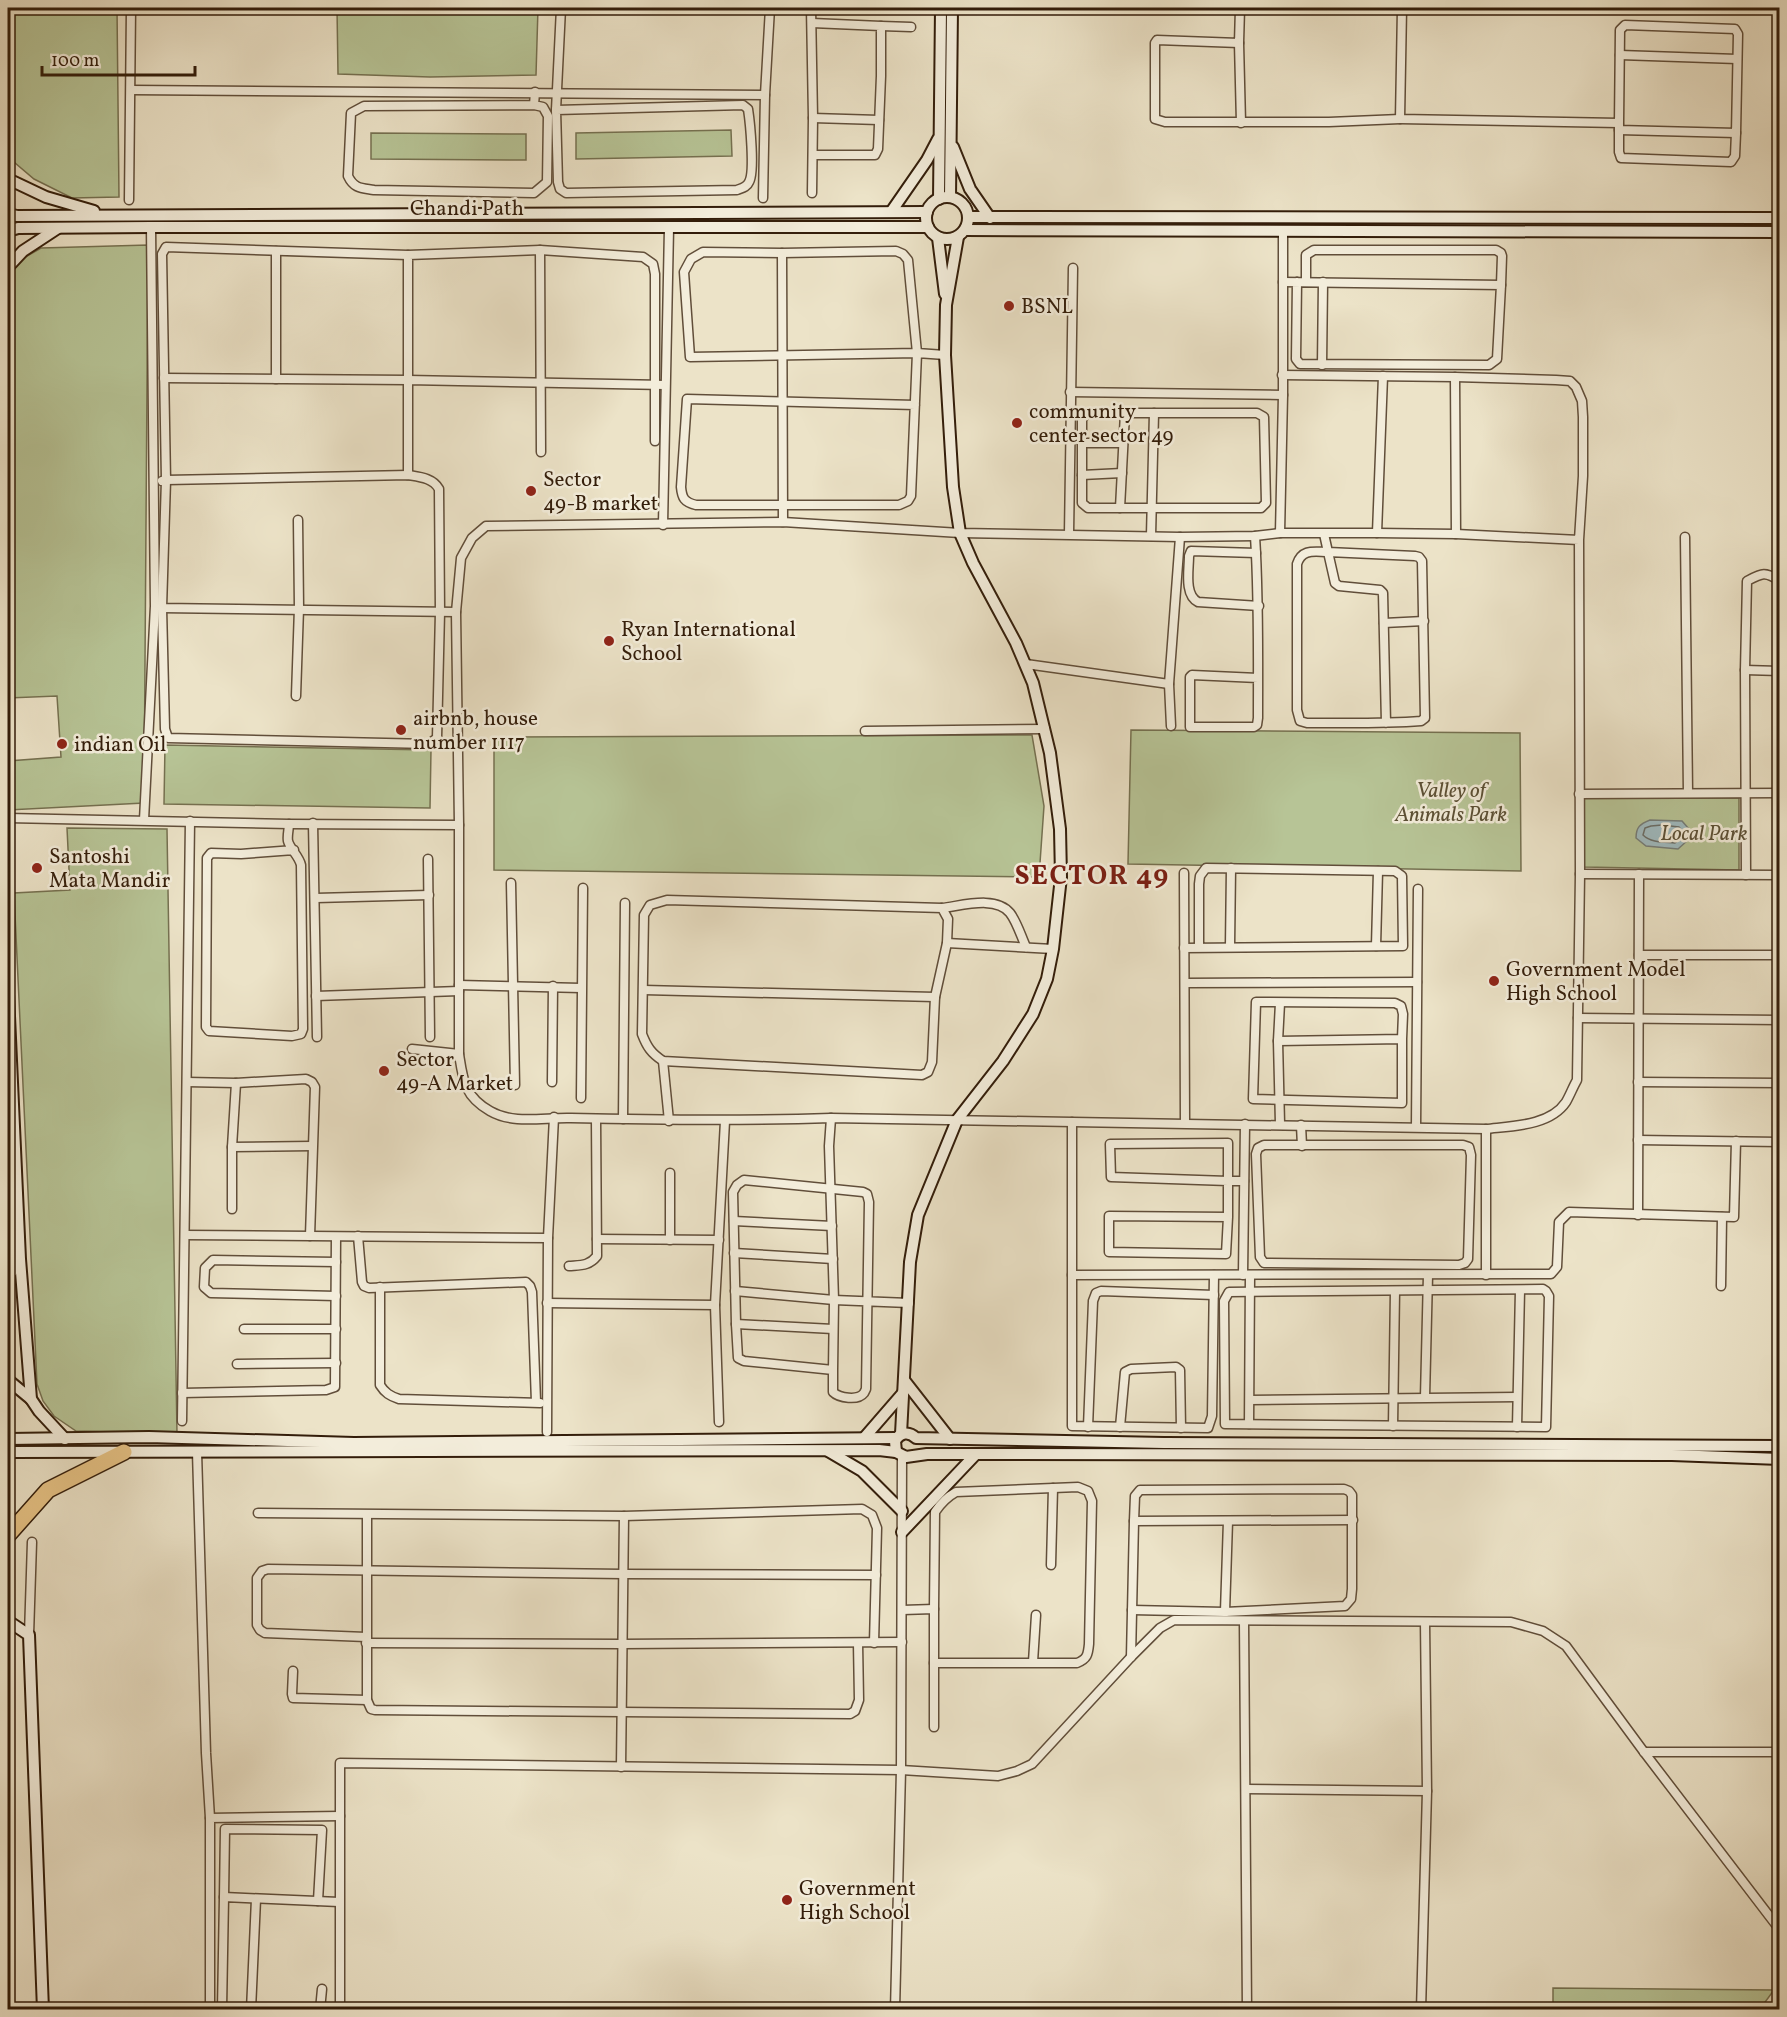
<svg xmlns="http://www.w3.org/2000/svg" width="1787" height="2017" viewBox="0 0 1787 2017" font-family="Vollkorn,serif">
<rect width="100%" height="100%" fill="#ece3c8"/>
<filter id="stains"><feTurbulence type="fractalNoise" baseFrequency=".00333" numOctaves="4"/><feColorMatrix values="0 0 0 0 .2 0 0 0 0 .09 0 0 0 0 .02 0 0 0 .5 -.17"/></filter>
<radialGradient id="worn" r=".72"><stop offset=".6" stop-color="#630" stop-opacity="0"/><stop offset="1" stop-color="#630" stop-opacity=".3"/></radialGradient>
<!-- green -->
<g fill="#b7c496" stroke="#757050" stroke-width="1.5">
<polygon points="8,8 117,8 119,197 72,198 34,179 8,157"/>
<polygon points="337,8 538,8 536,75 430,77 338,74"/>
<polygon points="731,130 732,156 576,159 576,133"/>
<polygon points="371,133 526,134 526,160 371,159"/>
<polygon points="148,245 144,803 8,810 8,761 61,757 57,696 8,698 8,273 22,259 41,248"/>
<polygon points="1131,730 1520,733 1521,871 1128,864"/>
<polygon points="1032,735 1044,806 1039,877 494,870 494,737"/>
<polygon points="165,745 431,750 430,808 164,804"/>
<polygon points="1584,798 1739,798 1739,870 1584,867"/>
<polygon points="67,828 167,829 177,1434 76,1431 54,1416 43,1401 37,1384 14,893 70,890"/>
<polygon points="1553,1988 1774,1990 1760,2009 1553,2010"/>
</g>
<!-- water -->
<path fill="#9fbbc1" stroke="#747c78" stroke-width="1.5" d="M1650,820l32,1 7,8 -1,11 -10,9 -32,-3 -10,-8c0,-11 4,-14 14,-18z"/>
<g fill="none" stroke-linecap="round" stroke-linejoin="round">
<!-- shore -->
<path stroke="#696c66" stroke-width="1.5" d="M1662,825l17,2 3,4v7l-7,5c-11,-1 -24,0 -32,-8l2,-7 6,-2z"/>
<defs>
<g id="street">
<polyline points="811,8 813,118 812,193"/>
<polyline points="1240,8 1239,43 1157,40 1155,43 1155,119 1165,122 1329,122 1400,119"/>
<polyline points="1402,8 1400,119 1619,123 1620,30 1625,25 1735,29 1738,34 1736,133 1619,130"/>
<polyline points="812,23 881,26 881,76 878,149 875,155 813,155"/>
<polyline points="881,26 911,27"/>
<polyline points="1239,43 1241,123"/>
<polyline points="1620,55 1737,59"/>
<polyline points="131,90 765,95"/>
<path d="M534,105l-170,1 -13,7 -3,63c6,13 14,12 26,14l160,3 13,-11 1,-66 -5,-9 -9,-2 1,-13"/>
<path d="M743,105l5,4c2,13 7,63 1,73 -2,5 -7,6 -12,8l-171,3 -6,-4 -2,-7 -2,-72z"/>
<polyline points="556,110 561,8"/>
<polyline points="813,118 879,120"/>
<polyline points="1619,125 1619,152 1621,158 1731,162 1735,156 1736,133"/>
<polyline points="763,198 765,95 770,8"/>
<polyline points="129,200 131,8"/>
<polyline points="540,250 541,452"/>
<polyline points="276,251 276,379"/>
<polyline points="782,253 783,522"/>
<polyline points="1283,282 1501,285 1497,359 1489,365 1300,364 1296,359 1297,282"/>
<polyline points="1306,282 1306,255 1314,250 1496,250 1501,253 1502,256 1501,285"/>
<polyline points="1322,365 1323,282"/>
<path d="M1282,375l173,2 101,3 14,1 6,6 6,14 1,16v59l-4,64 1,334 -3,206c-4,7 -7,15 -11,22 -16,24 -54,24 -80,27l-655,-11c-87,3 -173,2 -260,0 -27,-1 -57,7 -81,-7 -26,-15 -27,-31 -31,-57v-229l-3,-213 5,-54 11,-20 14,-12 297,-4 177,11 220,4 75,-1 25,-3h97l79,1 123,6"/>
<polyline points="1455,377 1456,534"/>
<polyline points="164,378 408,380 408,255 540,250 643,257 653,264 655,274 655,441"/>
<polyline points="1070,392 1283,395"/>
<path d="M915,405l-228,-6 -6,88c1,11 3,15 15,18h203l9,-4 3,-5 6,-143 -9,-93 -5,-6 -7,-3 -114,2 -79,-1 -12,7 -7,13 6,85 227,-4 28,2"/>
<polygon points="1087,413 1257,413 1264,417 1266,503 1261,508 1088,508 1082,503 1082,419"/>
<polyline points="1082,443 1123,443"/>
<polyline points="408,475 408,380 665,385"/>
<polyline points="1082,475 1122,473"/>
<polyline points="162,481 166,480 162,608 456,612"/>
<polyline points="1120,508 1125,413"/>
<polyline points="663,525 669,228"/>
<polyline points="1280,533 1283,395 1283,231"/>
<polyline points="1377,533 1383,376"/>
<polyline points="1069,534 1073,268"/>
<path d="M1324,534l4,18c-13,0 -26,-4 -31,12v146l3,11 7,2c38,0 76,1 114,-2l4,-3 -3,-157 -3,-4 -4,-1 -87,-4 7,31 4,3 41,4 3,3 3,130"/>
<polyline points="1151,536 1154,413"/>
<path d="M1255,536c4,61 3,121 3,182l-1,7 -3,2h-64v-50l2,-2 66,3"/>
<polyline points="1685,537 1688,793"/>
<path d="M1256,553l-65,-2 -2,5c0,14 -5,39 9,46l61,4"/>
<path d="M162,608l3,121 3,9 261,6 8,-6 3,-126 -1,-123c-6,-11 -19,-12 -31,-14l-242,5 -4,-226 4,-7 242,8"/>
<polyline points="1384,623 1424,621"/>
<polyline points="1026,664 1169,684"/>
<polyline points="1745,670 1780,671"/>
<polyline points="296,696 299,608 298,520"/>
<polyline points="1171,726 1169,684 1180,537"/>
<polyline points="865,731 1045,729"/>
<polyline points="1579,794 1780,793"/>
<polyline points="8,818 289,824 459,825"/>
<polyline points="144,820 155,606 151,227"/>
<polyline points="313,823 317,1037"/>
<path d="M289,824c0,5 -2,12 -1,17 2,8 11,15 13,24l2,164 -2,5 -9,2 -83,-5 -3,-4 1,-169 4,-5 30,1 53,-4"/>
<polyline points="428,859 430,1037"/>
<polyline points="1184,873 1185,1123"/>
<polyline points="1580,874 1780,875"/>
<path d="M1746,875l-1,-205 2,-89c15,-8 18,-10 33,0"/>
<polyline points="511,883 515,1085"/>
<polyline points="316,898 429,895"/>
<path d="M667,900l275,8 6,11 -1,24 -12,54 -3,65 -4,10 -6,3 -259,-14c-12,-8 -16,-14 -21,-27l2,-119 6,-10z"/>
<path d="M942,908c19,-2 54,-13 68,5 7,9 11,23 16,34"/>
<polyline points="947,943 1053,949"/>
<polyline points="1230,946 1231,868"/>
<polyline points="1376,946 1378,871"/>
<polyline points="1184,948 1403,946 1402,876 1395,871 1206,868 1200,876 1199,884 1199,947"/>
<polyline points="1639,955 1780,955"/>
<polyline points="1185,983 1417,982"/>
<polyline points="459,985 581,988"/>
<polyline points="644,990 935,997"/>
<polyline points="316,996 459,991"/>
<polyline points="1280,1003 1278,1041 1280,1124"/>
<polyline points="1578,1018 1780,1020"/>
<polyline points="1278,1041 1402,1039 1402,1103 1253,1099 1256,1002 1395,1003 1401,1006 1403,1014 1402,1039"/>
<polyline points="412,1049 459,1054"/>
<polyline points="663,1061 669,1121"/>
<polyline points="187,1082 236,1083 306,1079 312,1082 315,1087 310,1236"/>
<polyline points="552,1082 553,986"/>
<polyline points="1638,1082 1780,1083"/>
<polyline points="236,1083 232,1147 312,1146"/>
<polyline points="581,1098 583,888"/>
<polyline points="623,1119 625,903"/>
<polyline points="1072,1122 1072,1426 1208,1428 1212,1416 1214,1275"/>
<polyline points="1301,1125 1302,1146"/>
<polyline points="1416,1127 1418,889"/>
<polyline points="1486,1129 1486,1275"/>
<polyline points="1638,1140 1780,1142"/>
<polygon points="1264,1145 1463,1145 1469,1147 1471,1155 1468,1259 1465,1263 1459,1265 1264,1263 1260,1257 1256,1154 1258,1148"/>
<polyline points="670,1173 670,1240"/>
<polyline points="232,1209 232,1147"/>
<polyline points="1638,1215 1639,874"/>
<polyline points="1228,1217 1226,1254 1109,1252 1109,1216 1228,1217 1228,1143 1110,1144 1111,1177 1228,1181 1244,1181"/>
<polyline points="734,1221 832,1226"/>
<polyline points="185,1235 548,1238"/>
<polyline points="358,1236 362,1282 364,1286 369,1288 526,1282 530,1286 532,1292 536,1402"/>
<polyline points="597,1239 719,1240"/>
<polyline points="734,1253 833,1259"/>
<path d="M569,1266c12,-1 20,0 28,-10l-1,-137"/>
<polyline points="1072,1275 1551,1274 1557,1267 1559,1222 1569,1212 1734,1217 1736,1141"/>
<polyline points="1243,1275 1245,1124"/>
<polyline points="1721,1286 1722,1217"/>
<path d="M380,1287v98c5,8 10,11 19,14l141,4"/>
<polygon points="1543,1289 1546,1291 1549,1296 1546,1427 1225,1424 1224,1301 1229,1292"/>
<polyline points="735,1291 834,1300 829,1146 831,1118"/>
<polyline points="336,1296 211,1293 204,1287 205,1268 213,1260 336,1262"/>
<polyline points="547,1303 715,1305"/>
<polyline points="736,1324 833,1329"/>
<polyline points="244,1329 336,1329"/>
<polyline points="237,1364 336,1363"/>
<path d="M833,1370v22c6,6 25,9 31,1l2,-4 3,-187 -2,-8 -4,-2 -119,-12 -7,5 -4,7 3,132 2,34 6,3 89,9 1,-70 75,3"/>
<polyline points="182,1393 326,1390 335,1387 336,1237"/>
<polyline points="1425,1397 1428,1275"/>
<polyline points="1250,1400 1517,1397"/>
<polyline points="182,1421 190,821"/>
<polyline points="719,1422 715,1305 725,1121"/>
<polyline points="1249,1424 1250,1276"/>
<polyline points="1393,1426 1395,1291"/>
<polyline points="1088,1427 1093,1301 1096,1293 1101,1291 1214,1295"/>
<polyline points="1120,1427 1125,1372 1131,1369 1176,1367 1180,1370 1181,1428"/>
<polyline points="1517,1427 1520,1290"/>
<polyline points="547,1432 548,1238 554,1117"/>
<polyline points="197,1452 206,1753 210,1818"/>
<polyline points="258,1513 624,1516 862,1509 872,1515 877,1528 874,1643"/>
<polyline points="367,1515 367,1700 371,1709 375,1710 850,1714 855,1711 859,1700 858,1643"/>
<polyline points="1051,1565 1053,1488"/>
<polyline points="902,1610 934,1609 934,1727"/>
<polyline points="1132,1610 1225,1612 1345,1606 1351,1599 1352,1589 1352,1495 1349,1491 1344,1489 1140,1490 1135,1496 1134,1521"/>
<polyline points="1225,1612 1228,1521"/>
<polyline points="1244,1621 1247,2010"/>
<polyline points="29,1635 32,1542"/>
<polyline points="366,1637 265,1633 260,1630 257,1625 257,1578 262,1571 268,1569 623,1574 876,1575"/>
<polyline points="366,1643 622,1644 902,1642"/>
<polyline points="1131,1657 1134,1521 1353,1520"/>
<polyline points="1033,1662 1036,1615"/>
<path d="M934,1663h143c10,-4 11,-8 12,-19l3,-143 -4,-10 -10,-4 -122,5c-9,5 -15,11 -21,20l-1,97"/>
<polyline points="293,1671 292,1694 293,1698 367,1700"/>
<polyline points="1644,1752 1780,1752"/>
<polyline points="621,1767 624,1516"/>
<polyline points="1246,1789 1427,1791"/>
<polyline points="224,1897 225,1829 322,1830 318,1901"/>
<polyline points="210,2010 210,1818 340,1816"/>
<polyline points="233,2010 222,2009 224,1897 339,1902"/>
<polyline points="251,2010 256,1899"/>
<polyline points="320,2010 322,1989"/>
<polyline points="340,2010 340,1763 901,1770 998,1776 1017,1771 1032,1764 1131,1657 1160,1628 1174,1620 1511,1622 1543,1631 1566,1646 1644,1752 1780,1930"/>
<polyline points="895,2010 901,1770 902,1456"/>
<polyline points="1421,2010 1427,1791 1425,1622"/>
</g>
<g id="secondary">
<polyline points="953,147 970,189 990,218"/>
<polyline points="8,179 46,197 94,211"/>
<circle cx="947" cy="218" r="21"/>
<polyline points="950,197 952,8"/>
<polyline points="939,199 941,8"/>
<polyline points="891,212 927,160 938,139"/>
<polyline points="8,214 17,216 927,212"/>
<polyline points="969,217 1780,218"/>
<polyline points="965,230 1780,232"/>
<polyline points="8,231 18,228 151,227 928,227"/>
<polyline points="938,238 945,294"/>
<polyline points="8,267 23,251 58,228"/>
<polyline points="8,994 20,1259 31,1399 39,1411 65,1439"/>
<polyline points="8,1276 20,1262"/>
<polyline points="8,1380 31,1399"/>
<polyline points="904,1380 950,1439"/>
<polyline points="901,1434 910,1262 918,1215 957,1120 1003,1061 1033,1014 1047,979 1053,949 1061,877 1060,829 1050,753 1033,683 1016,643 973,563 960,533 953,487 945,355 946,305 958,237"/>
<polyline points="864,1438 903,1393"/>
<polyline points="8,1439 149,1437 354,1443 896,1438"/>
<polyline points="828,1451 862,1471 902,1511"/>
<polyline points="8,1452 879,1450 896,1452 906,1457 927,1454 1672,1455 1780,1459"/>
<path d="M896,1452l-1,-11c5,-9 14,-10 21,-3l248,5 616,3"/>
<polyline points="902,1532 976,1454"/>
<polyline points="8,1621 29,1635 43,2010"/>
</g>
<polyline id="highway" points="8,1535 48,1490 124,1452"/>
</defs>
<!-- street casing -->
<use href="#street" stroke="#614e3a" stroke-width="11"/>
<!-- secondary casing -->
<use href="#secondary" stroke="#331d0a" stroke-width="14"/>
<!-- highway casing -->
<use href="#highway" stroke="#331d0a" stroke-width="18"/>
<!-- street -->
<use href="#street" stroke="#f3eddb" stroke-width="8"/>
<!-- secondary -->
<use href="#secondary" stroke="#f3eddb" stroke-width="10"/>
<!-- highway -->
<use href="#highway" stroke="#e6c284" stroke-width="15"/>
</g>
<!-- markers -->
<g fill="#8f2418" stroke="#f3eddb" stroke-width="2">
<circle cx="1009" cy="306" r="6"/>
<circle cx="1017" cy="423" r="6"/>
<circle cx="531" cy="491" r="6"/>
<circle cx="609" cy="641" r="6"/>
<circle cx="401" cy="730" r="6"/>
<circle cx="62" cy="744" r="6"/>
<circle cx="37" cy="868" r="6"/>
<circle cx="1494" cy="981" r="6"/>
<circle cx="384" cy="1071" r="6"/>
<circle cx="787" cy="1900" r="6"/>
</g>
<g text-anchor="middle" stroke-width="5" stroke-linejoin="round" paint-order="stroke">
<!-- street labels -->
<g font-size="21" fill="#331d0a" stroke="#f3eddb">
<text x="467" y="215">Chandi Path</text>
</g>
<!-- poi labels -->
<g font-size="21" fill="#331d0a" stroke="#f3eddb" text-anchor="start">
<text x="1021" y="313">BSNL</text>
<text x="1029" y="418">community<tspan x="1029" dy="24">center sector 49</tspan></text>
<text x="543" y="486">Sector<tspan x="543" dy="24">49-B market</tspan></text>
<text x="621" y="636">Ryan International<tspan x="621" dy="24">School</tspan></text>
<text x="413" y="725">airbnb, house<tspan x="413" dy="24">number 1117</tspan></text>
<text x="74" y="751">indian Oil</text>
<text x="49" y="863">Santoshi<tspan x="49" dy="24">Mata Mandir</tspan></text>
<text x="1506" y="976">Government Model<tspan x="1506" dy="24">High School</tspan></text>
<text x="396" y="1066">Sector<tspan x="396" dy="24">49-A Market</tspan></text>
<text x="799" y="1895">Government<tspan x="799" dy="24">High School</tspan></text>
</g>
<!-- park labels -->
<g font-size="21" font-style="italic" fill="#5b4f34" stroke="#f3eddb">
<text x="1451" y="797">Valley of<tspan x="1451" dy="24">Animals Park</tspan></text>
<text x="1704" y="840">Local Park</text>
</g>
<!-- district labels -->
<g font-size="27" font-weight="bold" letter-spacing="1.5" fill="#7a1f14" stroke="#f3eddb">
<text x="1092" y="884">SECTOR 49</text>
</g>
</g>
<!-- margin -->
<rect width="1787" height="2017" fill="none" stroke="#ece3c8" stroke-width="30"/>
<rect x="9" y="9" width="1769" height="1999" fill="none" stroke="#331d0a" stroke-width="3"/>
<rect x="15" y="15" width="1757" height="1987" fill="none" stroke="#331d0a" stroke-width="1.5"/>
<!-- scale -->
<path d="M42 66v9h153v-9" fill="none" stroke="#331d0a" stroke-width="3"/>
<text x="51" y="66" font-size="18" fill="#331d0a" stroke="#f3eddb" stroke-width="4.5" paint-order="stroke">100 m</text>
<rect width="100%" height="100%" filter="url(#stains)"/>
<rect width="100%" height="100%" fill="url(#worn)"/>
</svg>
